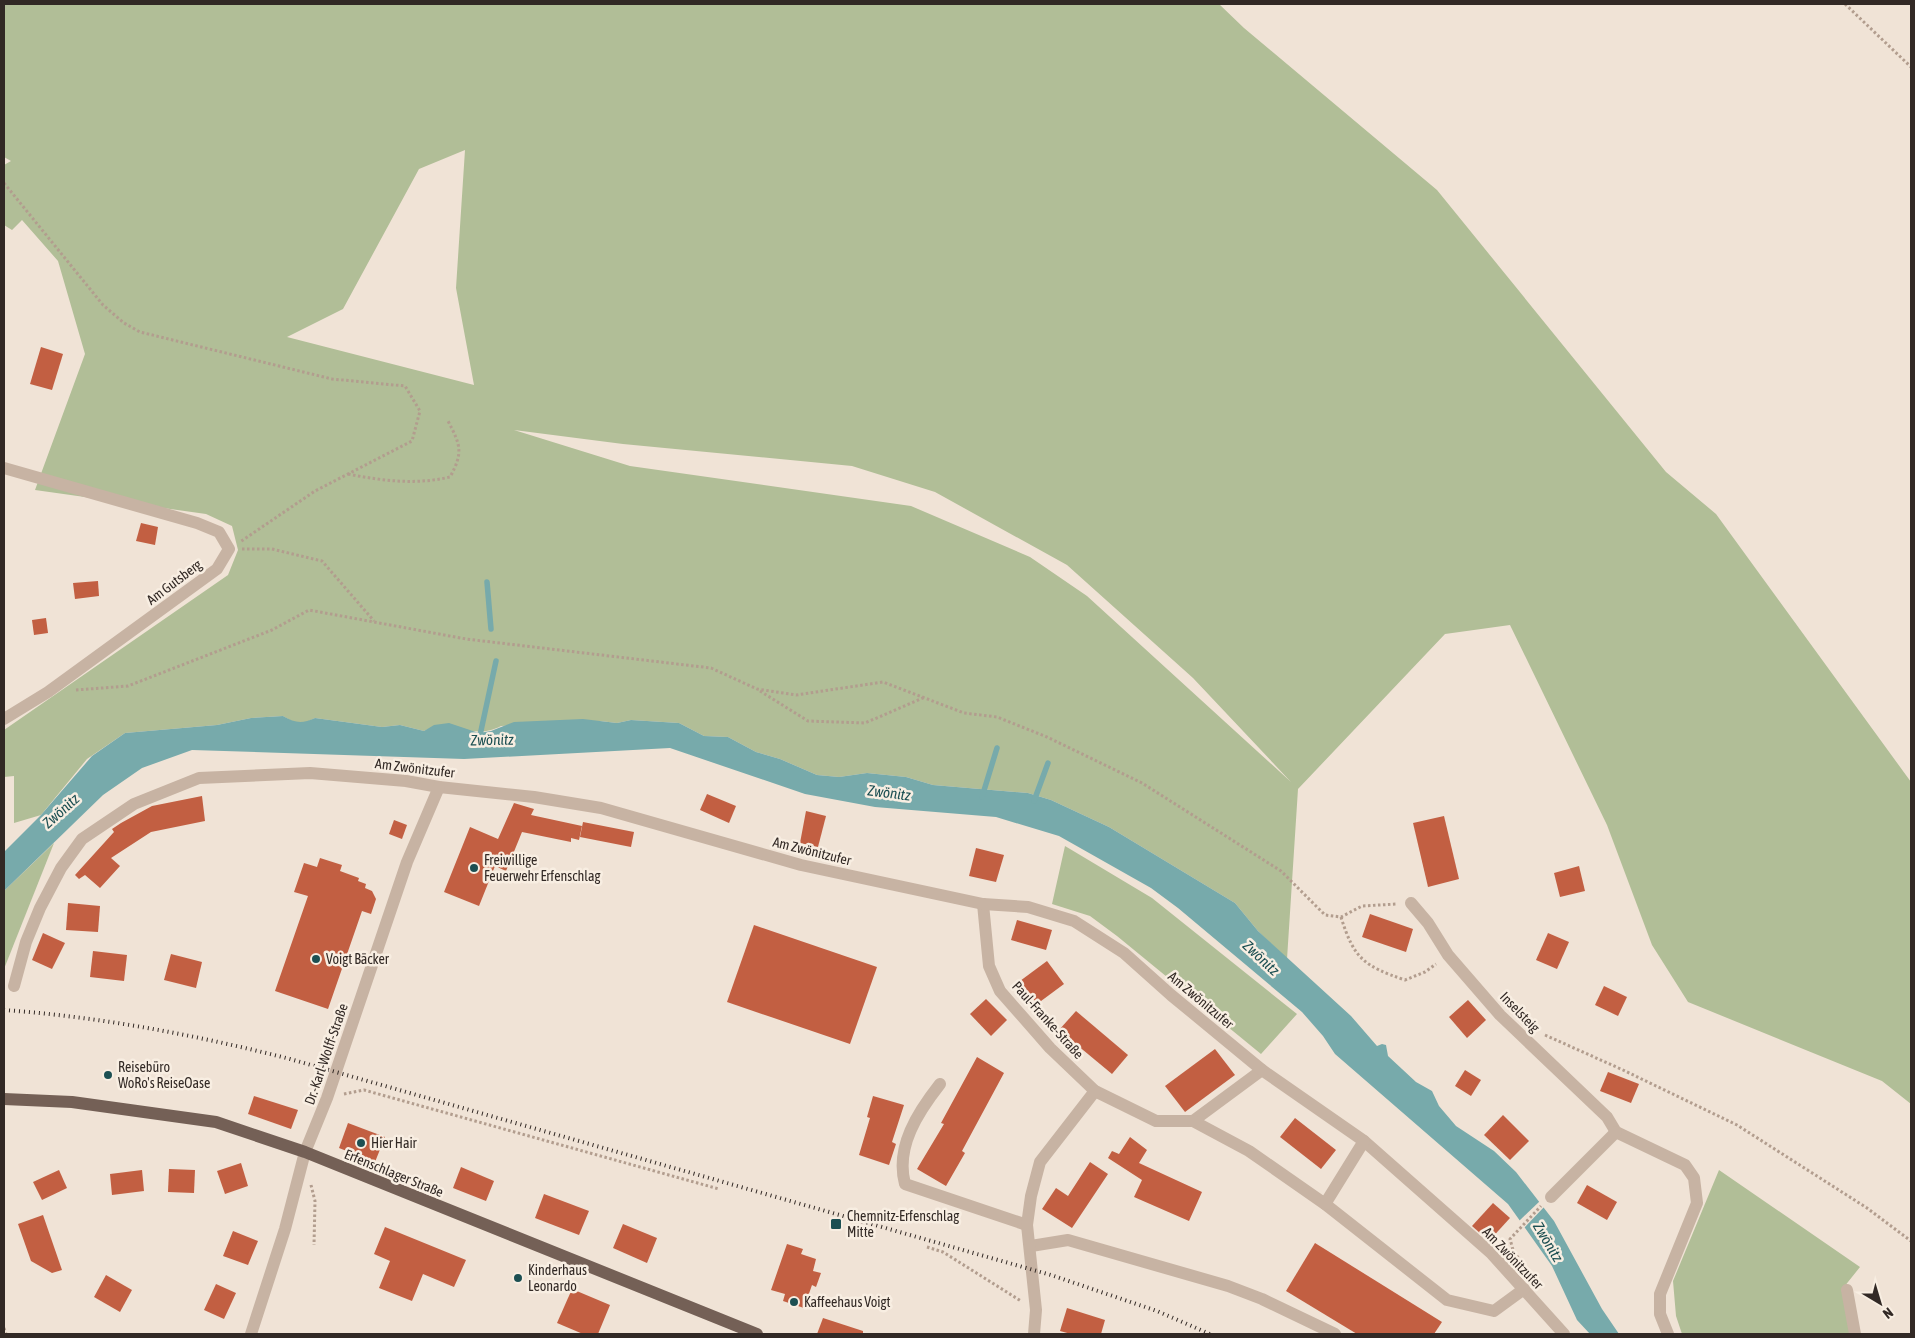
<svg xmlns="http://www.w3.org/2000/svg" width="1915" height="1338" viewBox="0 0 1915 1338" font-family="'Asap Condensed',sans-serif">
<rect width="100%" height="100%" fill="#f0e3d6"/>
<!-- green -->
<g fill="#b1be97" fill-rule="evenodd">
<path d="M4,4h1215l25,24 193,162 229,282 50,42 195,268v322l-29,-23 -194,-79 -36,-57 -45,-120 -97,-200 -65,9 -147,155 -11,170 -29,-28 -23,-28 -126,-76 -58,-27 -23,-7 -95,-8 -27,-8 -39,-4 -28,4 -22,-2 -37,-16 -24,-7 -28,-15 -24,-1 -25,-13 -48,-3 -14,3 -17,-2 -99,5c-30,16 -49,-10 -77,5l-24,-6 -18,2 -67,-9 -8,4 -12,1 -12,-7 -32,2 -34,7 -92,8 -38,26 -46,56 -27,8v-47l-10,1v-47l224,-155 10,-25 -6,-24 -26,-12 -171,-24 50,-136 -27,-93 -36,-41 -10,10 -8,-5v-60l7,-4 -7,-4zM465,150l-9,138 18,97 -187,-48 56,-28 76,-140zM514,430l109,14 229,22 83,26 132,73 126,113 98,104 -204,-186 -57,-39 -119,-51 -281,-40z"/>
<polygon points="54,843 4,969 4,891"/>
<polygon points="1065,846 1152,898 1297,1014 1261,1054 1117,936 1090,916 1052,904"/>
<polygon points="1719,1170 1860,1267 1844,1287 1853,1334 1682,1334 1676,1316 1673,1281"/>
</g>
<!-- water -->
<path fill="#77aaab" d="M283,716c12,7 19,8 32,2l67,9 18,-2 24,6 10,-6 15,-2 30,10 12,-2 23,-9 69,-3 34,4 14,-3 48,3 25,13 24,1 28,15 24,7 37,16 22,2 28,-4 39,4 27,8 95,8 23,7 58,27 126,76 23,28 93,85 26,30 5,-2 4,1 2,11 28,26 16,9 7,15 17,20 38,25 22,21 38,49 48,88 17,25h-29l-13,-14 -25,-54 -44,-62 -173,-150 -12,-18 -21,-24 -124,-104 -27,-20 -92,-52 -63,-19 -121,-10 -70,-13 -135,-46 -206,11 -272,-9 -50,18 -39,27 -99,96v-39l37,-37 51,-59 33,-23 92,-8 34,-7z"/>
<!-- pier -->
<polygon fill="#f0e3d6" points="1541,1200 1545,1206 1523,1229 1518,1222"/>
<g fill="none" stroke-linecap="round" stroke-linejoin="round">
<!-- stream -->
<g stroke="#77aaab" stroke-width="5.5">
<polyline points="487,582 491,629"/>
<polyline points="479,740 496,661"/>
<polyline points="982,797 997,748"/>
<polyline points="1034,801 1048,763"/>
</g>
</g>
<!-- building -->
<g fill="#c25f42">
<polygon points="41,347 63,354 52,390 30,384"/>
<polygon points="141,523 158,527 155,545 136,541"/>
<polygon points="98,581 99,596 75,599 73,583"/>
<polygon points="46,618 48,633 34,635 32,620"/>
<polygon points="707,794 736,806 729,823 700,810"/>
<polygon points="202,796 205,821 151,832 111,858 120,866 100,888 85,875 79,879 75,875 114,832 112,829 121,823 152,806"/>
<polygon points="514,803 534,809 531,815 582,826 579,840 571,838 571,842 522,832 506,871 495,866 479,906 444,892 470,827 498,839"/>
<polygon points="806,811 826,816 818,847 800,843"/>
<polygon points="1444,816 1459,879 1428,887 1413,823"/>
<polygon points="394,820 407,825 402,839 389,834"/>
<polygon points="583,822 634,832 631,847 580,837"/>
<polygon points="976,848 1004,855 996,882 969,876"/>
<polygon points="320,858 342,865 340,871 359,878 358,881 366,884 365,888 372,891 376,899 371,914 362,911 328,1009 275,991 308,896 294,892 304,863 317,867"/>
<polygon points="1579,866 1585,891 1560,897 1554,873"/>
<polygon points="68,903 100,906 98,932 66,930"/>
<polygon points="1370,914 1413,929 1406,952 1362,937"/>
<polygon points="1017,920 1052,930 1046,950 1011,940"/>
<polygon points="754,925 877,967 850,1044 727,1002"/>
<polygon points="43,933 65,943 52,969 32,960"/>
<polygon points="1548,933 1569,942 1557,969 1536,960"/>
<polygon points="93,951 127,955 124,981 90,977"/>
<polygon points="171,954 202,962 196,988 164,980"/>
<polygon points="1047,961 1064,984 1037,1004 1020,981"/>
<polygon points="1604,986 1627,997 1618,1016 1595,1005"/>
<polygon points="986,999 1007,1020 991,1036 970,1014"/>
<polygon points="1468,1000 1486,1020 1467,1038 1449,1017"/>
<polygon points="1076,1011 1128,1055 1112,1074 1059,1030"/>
<polygon points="1215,1049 1235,1075 1185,1112 1165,1086"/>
<polygon points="977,1057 1004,1073 962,1151 965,1153 946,1186 917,1169 944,1124 941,1123"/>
<polygon points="1465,1070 1481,1080 1471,1096 1455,1086"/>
<polygon points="1608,1072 1639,1084 1631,1103 1600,1091"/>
<polygon points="254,1096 298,1110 291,1129 248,1114"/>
<polygon points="873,1096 904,1105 892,1142 896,1144 889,1165 859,1155 870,1118 867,1117"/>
<polygon points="1503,1115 1529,1141 1510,1160 1484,1135"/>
<polygon points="1295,1118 1336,1150 1321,1169 1280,1137"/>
<polygon points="348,1123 385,1137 375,1162 339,1148"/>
<polygon points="1130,1137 1147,1150 1139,1163 1202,1192 1189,1221 1134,1197 1142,1180 1108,1158 1112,1151 1119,1154"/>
<polygon points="1090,1162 1108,1174 1072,1228 1042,1209 1056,1188 1068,1196"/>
<polygon points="241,1163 248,1186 225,1194 217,1171"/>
<polygon points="461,1167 494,1181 486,1201 453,1188"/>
<polygon points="169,1169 195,1170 194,1193 168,1192"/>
<polygon points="59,1170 67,1188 42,1200 33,1182"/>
<polygon points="142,1170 144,1191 112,1195 110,1174"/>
<polygon points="1587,1185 1617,1202 1607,1220 1577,1203"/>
<polygon points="544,1194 589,1211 579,1235 535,1218"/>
<polygon points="1493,1203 1510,1218 1489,1241 1472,1226"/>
<polygon points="43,1215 62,1270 52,1273 31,1261 18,1224"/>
<polygon points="623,1224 657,1238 647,1263 613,1248"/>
<polygon points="385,1227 466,1260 454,1287 423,1274 412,1301 379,1288 390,1261 374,1254"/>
<polygon points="233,1231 258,1241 248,1265 223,1256"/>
<polygon points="1315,1243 1442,1322 1434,1334 1357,1334 1286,1291"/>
<polygon points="787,1244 803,1249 801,1254 816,1259 813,1271 821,1273 816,1287 812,1285 804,1308 783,1301 785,1294 771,1290"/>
<polygon points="106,1275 132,1290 120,1312 94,1297"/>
<polygon points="216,1284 236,1293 224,1319 204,1310"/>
<polygon points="572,1289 610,1305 598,1334 583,1334 557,1323"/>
<polygon points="1067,1308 1105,1320 1101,1334 1071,1334 1060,1331"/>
<polygon points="823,1318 863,1331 863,1334 817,1334"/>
</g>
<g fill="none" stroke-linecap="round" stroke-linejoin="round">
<!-- path -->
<g stroke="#b29d8e" stroke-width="3" stroke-dasharray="2.5 2.5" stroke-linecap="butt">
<polyline points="1845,4 1911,67"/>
<polyline points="4,183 103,305 124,323 140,332 332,379 405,386 420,411 412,441 315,491 240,542"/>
<path d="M348,474c35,7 68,11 102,3 14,-25 10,-33 -2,-56"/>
<polyline points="242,549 272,549 322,561 374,621"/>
<polyline points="76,690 128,686 272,630 309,610 466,639 711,668 757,689 796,695 883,682 964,713 997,717 1047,737 1142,783 1281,871 1325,915 1341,917 1362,906 1397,904"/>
<polyline points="760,691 808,721 865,723 923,698"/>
<path d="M1341,917c13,42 23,49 64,63l20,-8 11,-8"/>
<polyline points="1545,1035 1623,1070 1737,1125 1867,1208 1911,1241"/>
<polyline points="344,1094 364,1090 719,1189"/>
<polyline points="311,1185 315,1201 314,1245"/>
<polyline points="927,1247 943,1252 1021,1301"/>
<polyline points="1521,1262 1513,1250 1510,1239 1541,1206"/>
<polyline points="4,1328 6,1334"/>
</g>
<!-- minor -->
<g stroke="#c7b3a3" stroke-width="12">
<polyline points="4,468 197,523 219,532 229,549 217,569 48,692 4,719"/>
<polyline points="1411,903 1428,923 1448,955 1500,1015 1607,1117 1616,1132 1685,1165 1694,1178 1697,1203 1660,1294 1660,1314 1668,1334"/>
<polyline points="983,904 989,966 1000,991 1050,1048 1095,1091 1156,1121 1193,1121 1262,1070"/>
<polyline points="14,986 26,942 40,908 61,868 82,839 134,804 199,778 310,773 406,781 439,787 534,797 601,808 801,865 983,904 1028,907 1074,921 1124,953 1171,995 1262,1070 1364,1141 1491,1253 1564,1334"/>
<path d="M940,1084c-22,28 -45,63 -35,100l122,41"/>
<polyline points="1193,1121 1249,1151 1325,1204 1447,1300 1494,1311 1524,1289"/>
<polyline points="1551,1197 1616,1132"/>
<polyline points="1325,1204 1364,1141"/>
<polyline points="1031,1246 1068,1240 1228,1286 1262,1299 1335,1334"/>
<polyline points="1847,1290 1855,1334"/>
<polyline points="251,1334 285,1229 305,1152 327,1098 407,862 439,787"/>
<polyline points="1034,1334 1036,1310 1027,1225 1031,1196 1040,1162 1095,1091"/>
</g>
<!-- major -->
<polyline stroke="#746056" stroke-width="12" points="4,1099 72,1102 216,1122 305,1152 757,1334"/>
<!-- rail -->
<path stroke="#322925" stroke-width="4" stroke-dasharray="1 4" stroke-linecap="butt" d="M4,1010c97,7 192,25 286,49l761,216 106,36 53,23"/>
</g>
<!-- markers -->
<g fill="#1c4f52" stroke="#f8eee2" stroke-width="2">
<circle cx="474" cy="868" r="5"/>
<circle cx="316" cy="959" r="5"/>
<circle cx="108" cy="1075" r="5"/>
<circle cx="361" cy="1143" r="5"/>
<rect x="830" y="1218" width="12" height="12" rx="2.5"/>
<circle cx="518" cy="1278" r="5"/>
<circle cx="794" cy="1302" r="5"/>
</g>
<g text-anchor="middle" stroke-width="5" stroke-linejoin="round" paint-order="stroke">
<!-- street labels -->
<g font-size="14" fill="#322925" stroke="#f8eee2">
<text transform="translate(174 582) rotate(-37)" y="5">Am Gutsberg</text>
<text transform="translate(415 768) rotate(7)" y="5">Am Zwönitzufer</text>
<text transform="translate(812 851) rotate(14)" y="5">Am Zwönitzufer</text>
<text transform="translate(1201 1000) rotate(40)" y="5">Am Zwönitzufer</text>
<text transform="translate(1520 1012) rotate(46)" y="5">Inselsteig</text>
<text transform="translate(1048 1020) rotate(48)" y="5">Paul-Franke-Straße</text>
<text transform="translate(326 1054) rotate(-71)" y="5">Dr.-Karl-Wolff-Straße</text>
<text transform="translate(394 1173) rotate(22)" y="5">Erfenschlager Straße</text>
<text transform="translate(1513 1258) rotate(46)" y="5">Am Zwönitzufer</text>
</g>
<!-- poi labels -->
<g font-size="14" fill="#322925" stroke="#f8eee2" text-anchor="start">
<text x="484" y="865">Freiwillige<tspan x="484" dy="16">Feuerwehr Erfenschlag</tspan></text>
<text x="326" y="964">Voigt Bäcker</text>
<text x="118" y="1072">Reisebüro<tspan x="118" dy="16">WoRo's ReiseOase</tspan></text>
<text x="371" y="1148">Hier Hair</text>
<text x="847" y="1221">Chemnitz-Erfenschlag<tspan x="847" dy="16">Mitte</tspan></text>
<text x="528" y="1275">Kinderhaus<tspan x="528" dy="16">Leonardo</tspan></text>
<text x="804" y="1307">Kaffeehaus Voigt</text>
</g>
<!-- water labels -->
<g font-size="15" font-style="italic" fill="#1c4f52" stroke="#f8eee2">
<text transform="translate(492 740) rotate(-1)" y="5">Zwönitz</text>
<text transform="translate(889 793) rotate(7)" y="5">Zwönitz</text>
<text transform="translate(61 811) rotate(-42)" y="5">Zwönitz</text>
<text transform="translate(1261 958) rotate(43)" y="5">Zwönitz</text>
<text transform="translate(1548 1242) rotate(59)" y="5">Zwönitz</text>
</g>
</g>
<!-- border -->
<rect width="1915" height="1338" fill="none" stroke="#322925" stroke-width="10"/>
<!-- north arrow -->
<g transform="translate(1880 1303) rotate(142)" stroke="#f8eee2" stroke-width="4" paint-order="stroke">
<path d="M0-4L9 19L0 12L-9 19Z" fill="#322925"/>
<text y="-8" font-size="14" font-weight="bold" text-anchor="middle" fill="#322925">N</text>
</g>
</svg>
